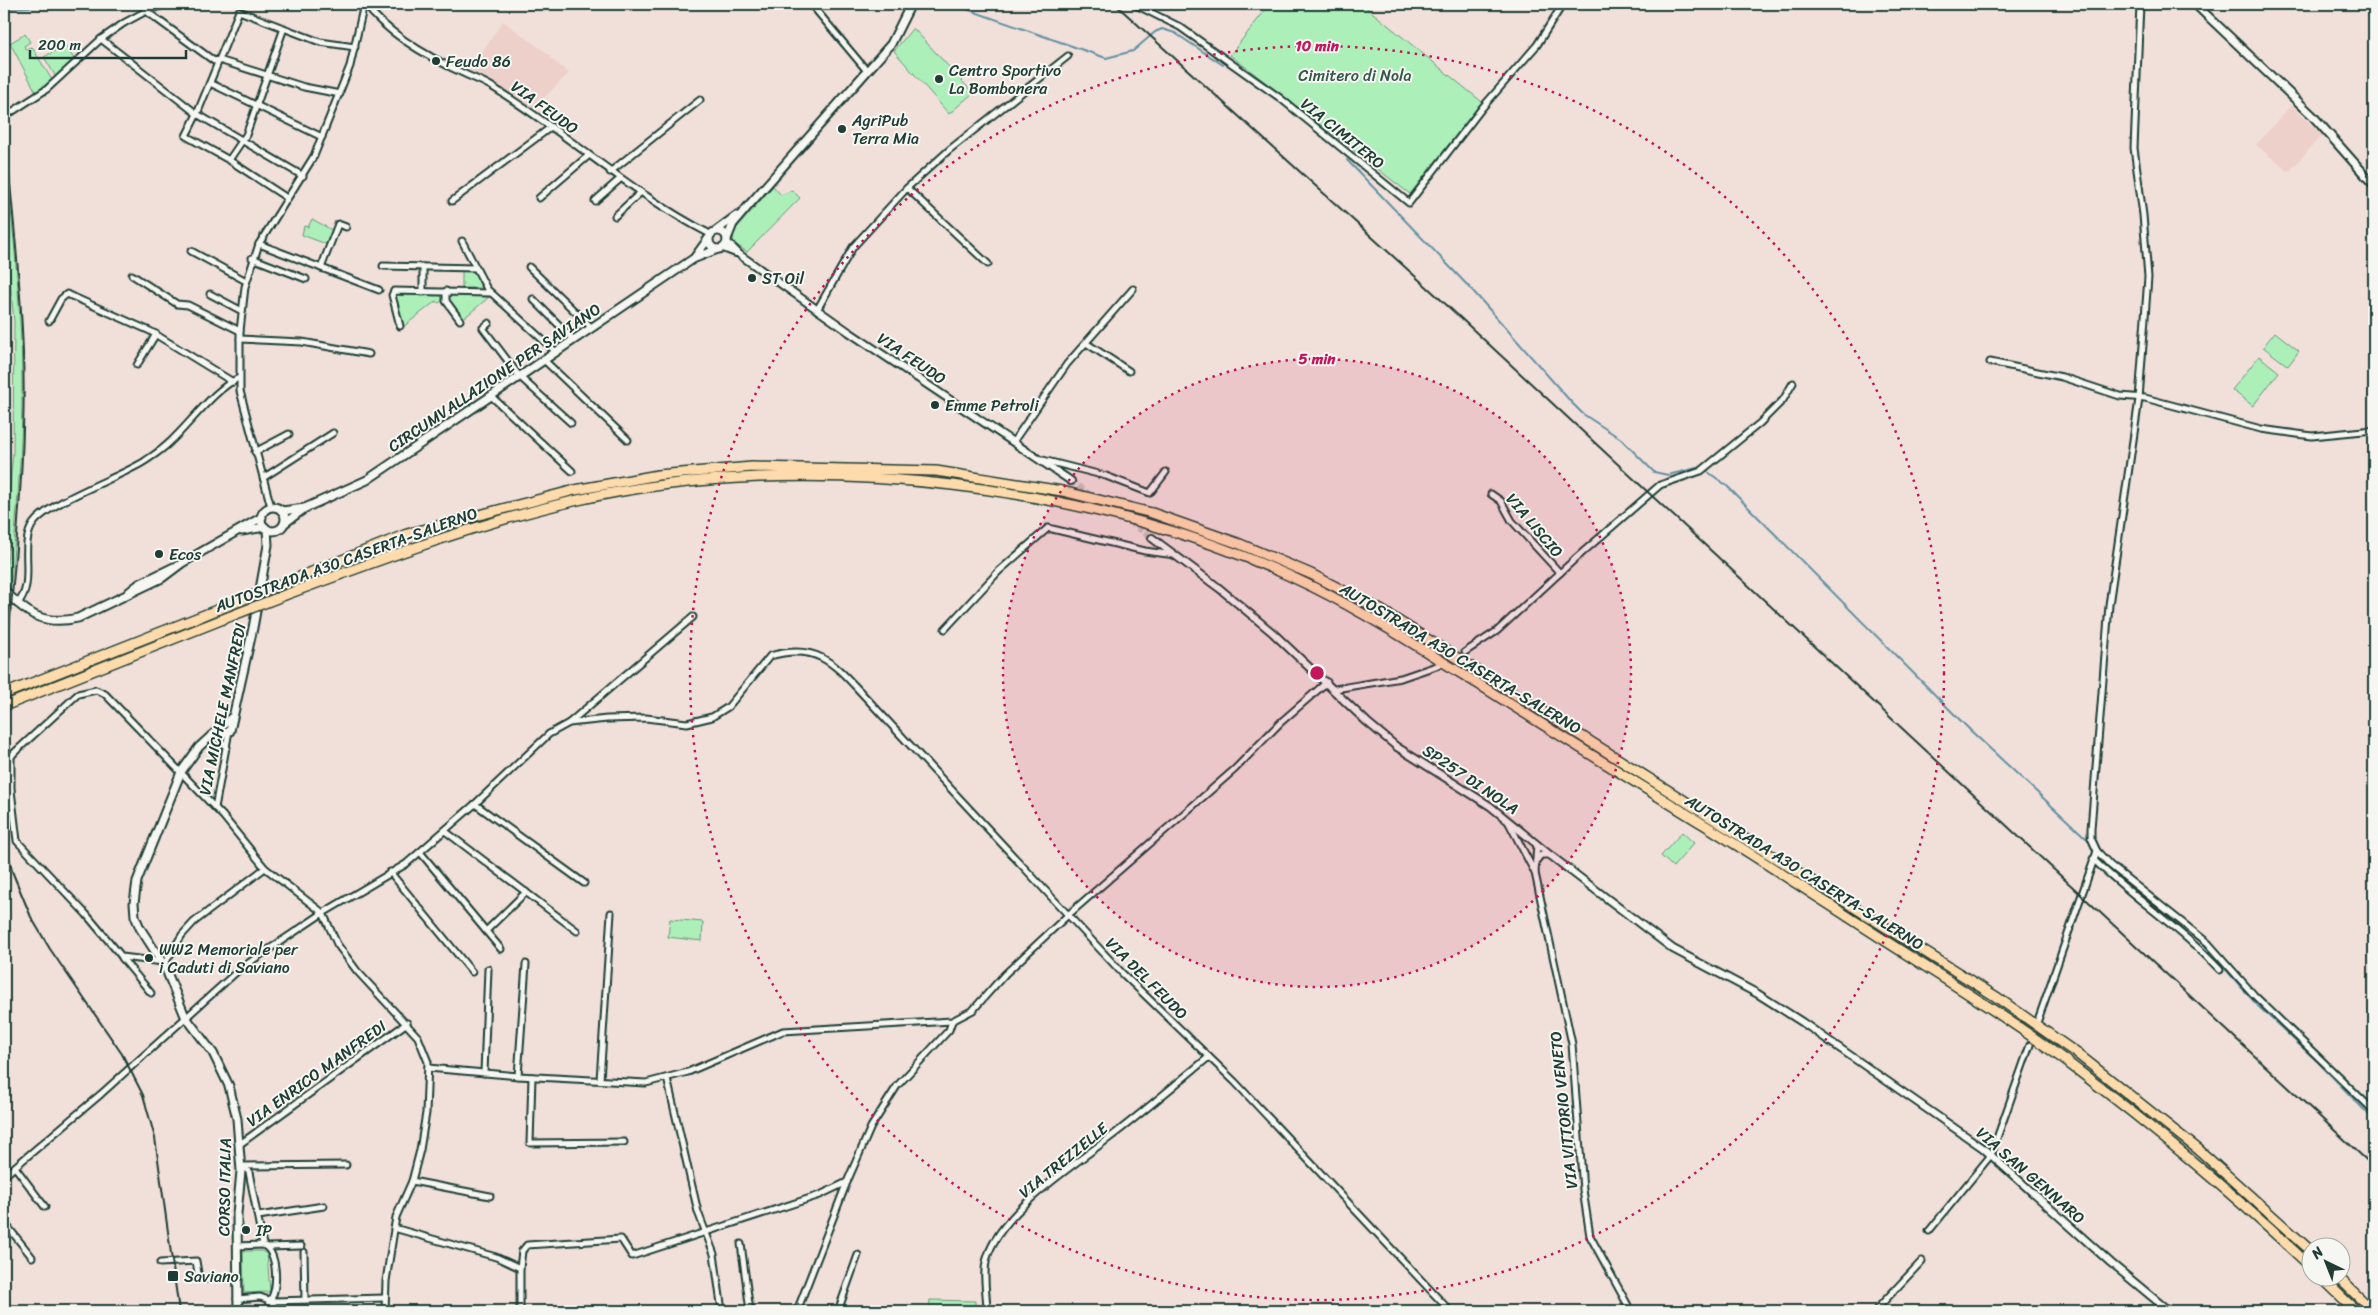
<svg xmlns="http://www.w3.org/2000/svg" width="2378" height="1315" viewBox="0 0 2378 1315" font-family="Sriracha,sans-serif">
<rect width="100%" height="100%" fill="#f1e0da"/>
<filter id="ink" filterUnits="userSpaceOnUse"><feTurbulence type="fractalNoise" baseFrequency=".02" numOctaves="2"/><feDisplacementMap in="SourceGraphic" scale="10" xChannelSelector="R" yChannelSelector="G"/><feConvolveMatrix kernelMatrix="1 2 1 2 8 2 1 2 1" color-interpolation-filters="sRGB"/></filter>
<g filter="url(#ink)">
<!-- built -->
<g fill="#edd0c9">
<polygon points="503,21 551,56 550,58 569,73 534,108 529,108 499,86 469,71"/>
<polygon points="2291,105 2322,135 2289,172 2256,145"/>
</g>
<!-- green -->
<g fill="#acefb9" stroke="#669676">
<polygon points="1270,4 1362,4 1482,102 1410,194 1230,55"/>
<polygon points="913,28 973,93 949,114 894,51"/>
<polygon points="25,34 30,42 24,46 26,50 32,47 52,80 36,92 10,43"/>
<polygon points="65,45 74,59 56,77 44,57"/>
<path d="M4,134c7,81 17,162 18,243 1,72 -6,144 -12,217l-6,-7 5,-42 -3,-21 7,-71 1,-131 -10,-107z"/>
<polygon points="773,186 781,195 792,190 800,198 747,252 734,243 733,236 736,229"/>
<polygon points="312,219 332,230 326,244 302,235 304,226 308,227"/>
<polygon points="462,270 475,272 480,285 479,288 462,288"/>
<polygon points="395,293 445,295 445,298 439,303 436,301 403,327"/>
<polygon points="450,295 489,297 463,319 448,301"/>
<polygon points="2275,332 2299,351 2288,366 2263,347"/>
<polygon points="2259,356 2279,372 2253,406 2232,390"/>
<polygon points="1682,832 1694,843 1673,867 1661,856"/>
<polygon points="670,919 703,922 702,941 668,937"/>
<polygon points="243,1251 262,1251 267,1254 270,1291 268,1292 244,1293"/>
<polygon points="930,1300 975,1301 975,1311 929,1311"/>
</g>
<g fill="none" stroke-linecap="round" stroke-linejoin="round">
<!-- stream -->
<g stroke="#6291a4" stroke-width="2">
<polyline points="952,4 1106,58 1133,51 1155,32 1162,29 1175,33 1223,65"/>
<polyline points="4,8 89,4"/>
<polyline points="1347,160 1473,291 1572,403 1583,414 1621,439 1654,472 1668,475 1701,467 1726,485 1970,730 2086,838"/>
<polyline points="2098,857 2115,876 2171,917"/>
<polyline points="2185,928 2203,944 2259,1007 2318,1062 2374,1120"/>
</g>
<!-- tertiary-tunnel -->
<g stroke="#c7bfb9" stroke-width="6" stroke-dasharray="6 3" stroke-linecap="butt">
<polyline points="1071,481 1092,496"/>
<polyline points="1100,502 1152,538"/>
</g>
<defs>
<g id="minor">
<path d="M365,4c23,31 67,55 102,71 9,4 18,7 27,13 74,46 138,106 216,146"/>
<polyline points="811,4 867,71"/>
<polyline points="1134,4 1180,27 1280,98 1409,203 1482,108 1537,45 1563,4"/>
<polyline points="146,11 214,61 219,60 304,87 340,94"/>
<polyline points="101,39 197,114 303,176"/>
<polyline points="210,83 322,137"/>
<polyline points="4,117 47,89 101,39 124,23 150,9 170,4"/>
<polyline points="229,160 246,135 284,28"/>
<polyline points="610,172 700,100"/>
<polyline points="907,188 988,264"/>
<polyline points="287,198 229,160 186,136 197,114 239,11 320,42 355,47"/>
<polyline points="539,198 588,156"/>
<polyline points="452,201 551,127"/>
<polyline points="595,201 620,179"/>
<polyline points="615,216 640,193"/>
<polyline points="462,241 487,289 556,352"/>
<polyline points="259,244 379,290"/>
<polyline points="191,251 246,281"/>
<polyline points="252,258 306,279"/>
<polyline points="383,266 476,268"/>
<polyline points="529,267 592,328"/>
<polyline points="321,268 338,224 346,227"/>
<polyline points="132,275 177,304 188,305 240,331"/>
<polyline points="446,291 446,301 460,320"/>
<polyline points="423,292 423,267"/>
<polyline points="210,294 242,311"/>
<polyline points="533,299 574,340"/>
<polyline points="817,310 853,247 907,188 949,150 1068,56"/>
<polyline points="49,321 61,299 67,294 150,331 233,382"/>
<polyline points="489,323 483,328 520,377 571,423"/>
<polyline points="400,326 392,295 394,291 490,293"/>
<polyline points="240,339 302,342 369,354"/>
<polyline points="1086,343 1129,371"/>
<polyline points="544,360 628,440"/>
<polyline points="1990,362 2062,377 2120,396 2145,398 2261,429 2312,436 2374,430"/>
<polyline points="137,365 156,334"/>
<polyline points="491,396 572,471"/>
<polyline points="1013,442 1067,364 1133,289"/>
<polyline points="255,452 289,434"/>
<polyline points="1043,460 1106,476 1150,493 1166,472"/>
<polyline points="263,478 333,433"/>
<polyline points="1491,494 1501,501 1512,521 1560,573"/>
<polyline points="271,507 240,391 240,331 245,287 259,244 314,156 350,66 364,4"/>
<path d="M17,604c20,-20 1,-58 16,-80 16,-23 86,-46 112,-63 9,-6 17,-11 25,-19 19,-17 46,-55 69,-64"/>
<polyline points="945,629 999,571 1048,528 1145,551 1175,555"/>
<polyline points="1465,652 1497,631 1575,559 1660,485 1701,471 1760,423 1783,400 1793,383"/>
<polyline points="1335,689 1401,678 1439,665"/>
<polyline points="569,723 693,617"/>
<polyline points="216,737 227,747"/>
<polyline points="4,785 11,790 17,841 86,914 122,957 163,962"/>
<polyline points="11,790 11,757 14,753 78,694 96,690 105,694 223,816 265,868 323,913 337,944 357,971 418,1037 428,1062 426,1113 420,1150 412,1181 396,1217 386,1281 385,1311"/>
<polyline points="475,804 584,883"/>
<polyline points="215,808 229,731"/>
<polyline points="1509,823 1535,873 1572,1044 1583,1190 1590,1236 1631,1311"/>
<polyline points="445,831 577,931"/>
<polyline points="2097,851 2110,865 2208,943 2254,995 2374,1111"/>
<polyline points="420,852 501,949"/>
<path d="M2093,859c40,39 88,69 127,111"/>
<polyline points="1536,861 1541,855 1550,855"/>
<polyline points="390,872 472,972"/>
<polyline points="1535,873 1537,844"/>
<polyline points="486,931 526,892"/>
<polyline points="122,958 151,993"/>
<polyline points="164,965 182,935 194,922 265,868"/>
<polyline points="2038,1020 2097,851 2091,838 2091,829 2109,605 2139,399 2148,277 2143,215 2134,148 2140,4"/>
<polyline points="428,1068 518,1076 646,1083 688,1072 783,1031 952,1021 973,1010 1005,974 1068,915 1235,769 1281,722 1327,682"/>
<polyline points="484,1073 488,969"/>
<polyline points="518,1076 526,964"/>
<polyline points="532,1077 530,1143 624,1142"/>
<polyline points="667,1078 698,1212 714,1254 722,1311"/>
<polyline points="600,1080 611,913"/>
<polyline points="240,1144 407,1023"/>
<polyline points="244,1166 346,1165"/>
<polyline points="15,1167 45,1207"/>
<path d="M241,1171l3,-4 5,5 14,73c15,7 15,41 8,54"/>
<path d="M4,1176l97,-82 140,-126 82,-55 83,-49 69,-60 74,-70 20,-11 38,-4 39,-1 41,5 25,-6 16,-10 42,-51c52,-15 68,13 100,46l253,272 112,108 215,229"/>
<polyline points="412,1181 490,1196"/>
<polyline points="258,1216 324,1206"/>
<polyline points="4,1222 32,1257"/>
<polyline points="394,1228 496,1257 520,1268 520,1311"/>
<polyline points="1929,1231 1991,1155 2030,1045"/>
<polyline points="741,1244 750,1311"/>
<polyline points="237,1246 263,1245"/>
<polyline points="268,1247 301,1246"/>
<polyline points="304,1252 305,1300"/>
<polyline points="160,1263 196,1261 199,1279 236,1278"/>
<polyline points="520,1268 522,1251 527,1245 621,1239 632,1256 820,1195 847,1182"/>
<polyline points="237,1299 260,1297 269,1300"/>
<circle cx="271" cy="1302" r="2.5"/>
<polyline points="273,1301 385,1298"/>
<polyline points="797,1311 847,1182 871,1127 897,1086 949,1030 952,1021"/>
<polyline points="838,1311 858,1255"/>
<path d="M987,1311c0,-16 -5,-37 0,-53 14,-48 92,-96 130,-126 31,-24 61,-50 92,-75"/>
<polyline points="1875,1311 1922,1261"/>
</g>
<g id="tertiary">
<polyline points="727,242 740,255 849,332 1071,481"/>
<polyline points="723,248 736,253"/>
<polyline points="1152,538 1219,588 1273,633 1367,722 1397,747 1490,806 1550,855 1673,949 1758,994 1802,1022 1983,1148 2111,1263 2169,1311"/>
</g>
<g id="secondary">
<polyline points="2195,4 2312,115 2374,185"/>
<polyline points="717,230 736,216"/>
<circle cx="718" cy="240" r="9"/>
<polyline points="727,239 733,224 749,205 891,44 911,4"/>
<polyline points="695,257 708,239"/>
<circle cx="273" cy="519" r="12"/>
<polyline points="282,511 305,508"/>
<polyline points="285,523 305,508 367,480 693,259 718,249"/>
<polyline points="242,531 265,527"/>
<path d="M4,590c23,24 39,36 74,28l84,-40 20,-15 80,-46"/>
<polyline points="129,592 139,584 174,567"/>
<polyline points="233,716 199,747 181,772 137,881 134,903 135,916 140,928 164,965 185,1016 213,1053 229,1086 237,1119 241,1171 237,1214 238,1311"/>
<polyline points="211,736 216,737 230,731 253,628 268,545 267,529"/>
</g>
<g id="motorway">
<polyline points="292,580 407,534 575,490 658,475 752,467 936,471 1062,491 1152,513 1240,544 1311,574 1381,610 1995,996 2079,1055 2199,1150 2310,1250"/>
<path d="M285,595c96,-36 192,-72 293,-95 227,-52 526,-17 735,87 58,29 112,64 167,98 74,47 149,93 223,139 65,40 128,82 192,123 61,39 123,77 180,121 82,62 161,128 235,198"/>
<polyline points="4,694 227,606"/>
<polyline points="4,706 231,616"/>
<polyline points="2322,1278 2356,1311"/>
<polyline points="2339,1278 2373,1311"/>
</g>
</defs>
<!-- minor casing -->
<use href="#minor" stroke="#1f3d34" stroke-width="9"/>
<!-- tertiary casing -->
<use href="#tertiary" stroke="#1f3d34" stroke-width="10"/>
<!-- secondary casing -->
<use href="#secondary" stroke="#1f3d34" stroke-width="11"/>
<!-- motorway casing -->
<use href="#motorway" stroke="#1f3d34" stroke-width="12"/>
<!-- minor -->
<use href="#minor" stroke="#f6f6f2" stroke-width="5"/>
<!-- tertiary -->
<use href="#tertiary" stroke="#f6f6f2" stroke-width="6"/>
<!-- secondary -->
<use href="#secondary" stroke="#f6f6f2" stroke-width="7"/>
<!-- motorway -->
<use href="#motorway" stroke="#fedbac" stroke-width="9"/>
<!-- rail -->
<g stroke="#1f3d34" stroke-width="2">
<polyline points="1115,4 1438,297 2374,1167"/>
<path d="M4,120c9,103 23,206 19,309 -2,89 -13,176 -19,264"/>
<polyline points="4,833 12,871 31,917 50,949 122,1054 143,1095 155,1138 179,1311"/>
</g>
<defs>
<g id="motorway-bridge">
<polyline points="227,606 292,580"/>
<polyline points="231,616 285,595"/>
</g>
</defs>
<!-- motorway-bridge casing -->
<use href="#motorway-bridge" stroke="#1f3d34" stroke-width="12" stroke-linecap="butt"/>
<!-- motorway-bridge -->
<use href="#motorway-bridge" stroke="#fedbac" stroke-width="9"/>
</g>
</g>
<!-- distance rings -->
<circle cx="1317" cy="673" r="314" fill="#c2185b" fill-opacity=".12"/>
<g fill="none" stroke="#c2185b" stroke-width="2.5" stroke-dasharray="2.5 5">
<circle cx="1317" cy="673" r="314"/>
<circle cx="1317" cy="673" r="627"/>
</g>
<!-- markers -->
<g fill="#1f3d34" stroke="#f6f6f2" stroke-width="2">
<circle cx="436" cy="61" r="5"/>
<circle cx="939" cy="79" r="5"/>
<circle cx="842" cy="129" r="5"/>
<circle cx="752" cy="278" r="5"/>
<circle cx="935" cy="405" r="5"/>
<circle cx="159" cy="554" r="5"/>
<circle cx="149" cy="958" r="5"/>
<circle cx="246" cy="1230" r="5"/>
<rect x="167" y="1270" width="12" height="12" rx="2.5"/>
</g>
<g text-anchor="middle" stroke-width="4" stroke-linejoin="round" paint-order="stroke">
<!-- poi labels -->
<g font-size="16" fill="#1f3d34" stroke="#f6f6f2" text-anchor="start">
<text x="446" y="67">Feudo 86</text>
<text x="949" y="76">Centro Sportivo<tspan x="949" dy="18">La Bombonera</tspan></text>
<text x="852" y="126">AgriPub<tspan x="852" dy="18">Terra Mia</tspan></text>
<text x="762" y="284">ST Oil</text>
<text x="945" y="411">Emme Petroli</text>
<text x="169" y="560">Ecos</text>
<text x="159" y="955">WW2 Memoriale per<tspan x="159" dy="18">i Caduti di Saviano</tspan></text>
<text x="256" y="1236">IP</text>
<text x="184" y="1282">Saviano</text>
</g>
<!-- park labels -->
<g font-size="16" fill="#345848" stroke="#f6f6f2">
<text x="1355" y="81">Cimitero di Nola</text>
</g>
<!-- street labels -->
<g font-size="16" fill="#1f3d34" stroke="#f6f6f2">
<text transform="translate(545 107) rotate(36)" y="6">VIA FEUDO</text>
<text transform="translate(1343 133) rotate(39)" y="6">VIA CIMITERO</text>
<text transform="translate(912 358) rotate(34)" y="6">VIA FEUDO</text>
<text transform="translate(494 377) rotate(-34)" y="6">CIRCUMVALLAZIONE PER SAVIANO</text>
<text transform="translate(1535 525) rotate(50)" y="6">VIA LISCIO</text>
<text transform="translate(346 559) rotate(-20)" y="6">AUTOSTRADA A30 CASERTA-SALERNO</text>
<text transform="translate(1461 658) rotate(31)" y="6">AUTOSTRADA A30 CASERTA-SALERNO</text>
<text transform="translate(222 709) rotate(-78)" y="6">VIA MICHELE MANFREDI</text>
<text transform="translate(1471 779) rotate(34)" y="6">SP257 DI NOLA</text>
<text transform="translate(1805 872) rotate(32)" y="6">AUTOSTRADA A30 CASERTA-SALERNO</text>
<text transform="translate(1147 978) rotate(45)" y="6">VIA DEL FEUDO</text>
<text transform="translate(316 1073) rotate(-36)" y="6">VIA ENRICO MANFREDI</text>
<text transform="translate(1563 1110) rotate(-96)" y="6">VIA VITTORIO VENETO</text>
<text transform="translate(1063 1160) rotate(-39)" y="6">VIA TREZZELLE</text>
<text transform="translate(2031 1175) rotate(41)" y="6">VIA SAN GENNARO</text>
<text transform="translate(224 1187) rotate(-89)" y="6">CORSO ITALIA</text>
</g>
</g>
<circle cx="1317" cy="673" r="8" fill="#c2185b" stroke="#f6f6f2" stroke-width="2.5"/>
<g font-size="15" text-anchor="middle" font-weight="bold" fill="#c2185b" stroke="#f6f6f2" stroke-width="4" stroke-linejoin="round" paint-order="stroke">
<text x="1317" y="51">10 min</text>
<text x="1317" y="364">5 min</text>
</g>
<!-- margin -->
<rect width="2378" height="1315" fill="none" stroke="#f6f6f2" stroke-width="20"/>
<rect x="10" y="10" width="2358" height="1295" fill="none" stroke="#1f3d34" stroke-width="2" filter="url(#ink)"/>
<!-- north arrow -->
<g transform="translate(2326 1262) rotate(317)"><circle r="24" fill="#f6f6f2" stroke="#a0aca6"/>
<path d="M0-4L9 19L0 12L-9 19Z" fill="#1f3d34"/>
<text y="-8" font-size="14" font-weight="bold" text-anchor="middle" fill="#1f3d34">N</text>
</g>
<!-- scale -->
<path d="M30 50v8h156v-8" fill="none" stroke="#1f3d34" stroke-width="2.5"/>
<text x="38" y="50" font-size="15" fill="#1f3d34" stroke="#f6f6f2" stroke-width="4" paint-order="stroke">200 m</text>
</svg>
